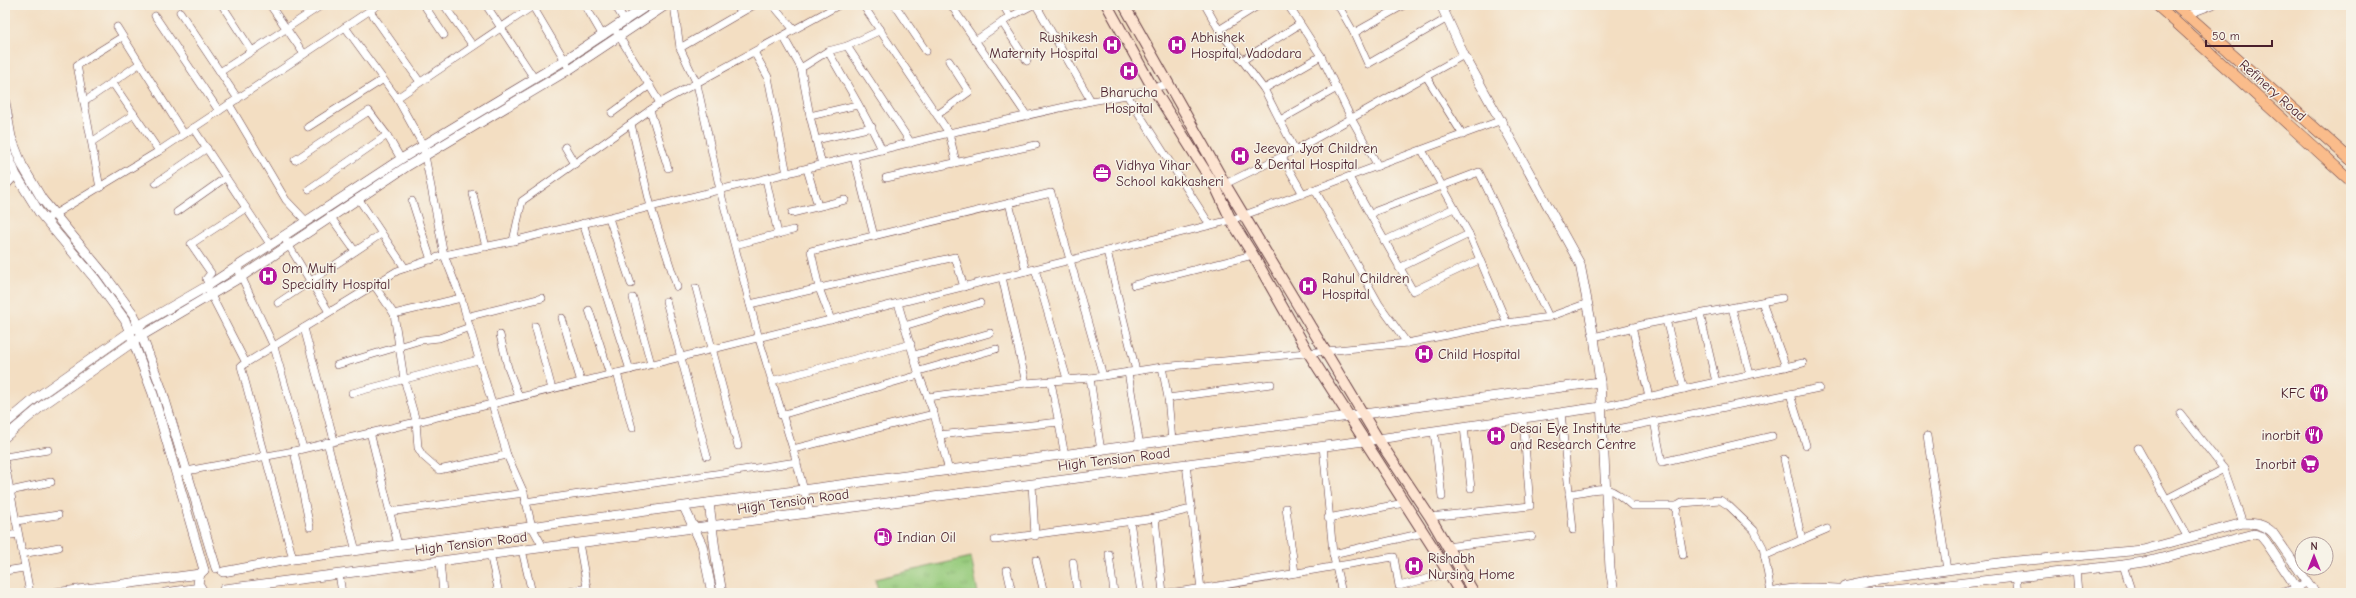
<svg xmlns="http://www.w3.org/2000/svg" width="2356" height="598" viewBox="0 0 2356 598" font-family="'Comic Neue',sans-serif">
<defs>
<pattern id="park-tufts" width="24" height="20" patternUnits="userSpaceOnUse"><rect width="24" height="20" fill="#96cb7c"/><path d="M3 7l-1-3M5 7V3M7 7l1-3M15 17l-1-3M17 17v-4M19 17l1-3" fill="none" stroke="#83ae6b"/></pattern>
</defs>
<rect width="100%" height="100%" fill="#f7f3e8"/>
<filter id="ink" filterUnits="userSpaceOnUse"><feTurbulence type="fractalNoise" baseFrequency=".025" numOctaves="2"/><feDisplacementMap in="SourceGraphic" scale="8" xChannelSelector="R" yChannelSelector="G"/><feConvolveMatrix kernelMatrix="1 2 1 2 8 2 1 2 1" color-interpolation-filters="sRGB"/></filter>
<filter id="wash" filterUnits="userSpaceOnUse"><feTurbulence type="fractalNoise" baseFrequency=".012" numOctaves="4" result="noise"/><feDisplacementMap in="SourceGraphic" scale="16" xChannelSelector="R" yChannelSelector="G"/><feGaussianBlur stdDeviation="0.9" result="paint"/><feColorMatrix in="noise" values="0 0 0 0 0 0 0 0 0 0 0 0 0 0 0 0 0 1.4 0 .05"/><feComposite in="paint" operator="in"/></filter>
<g filter="url(#wash)">
<rect width="100%" height="100%" fill="#f3dec2"/>
<!-- park -->
<polygon fill="url(#park-tufts)" stroke="#707554" points="971,557 978,593 879,593 875,579"/>
</g>
<g filter="url(#ink)">
<g fill="none" stroke-linecap="round" stroke-linejoin="round">
<defs>
<g id="minor">
<polyline points="222,5 252,51"/>
<polyline points="270,5 304,54"/>
<polyline points="424,5 444,35"/>
<polyline points="444,5 473,46"/>
<polyline points="486,5 534,78"/>
<polyline points="532,5 567,64"/>
<polyline points="585,5 603,36"/>
<polyline points="615,5 625,22"/>
<polyline points="674,5 680,48 697,84 720,190 759,339 793,449 810,513"/>
<polyline points="773,5 794,30"/>
<polyline points="863,5 949,133 956,162"/>
<polyline points="895,5 926,51"/>
<polyline points="951,5 1027,116"/>
<polyline points="1003,5 1010,17"/>
<polyline points="1036,5 1091,101"/>
<polyline points="1205,5 1219,30 1264,89 1295,150"/>
<polyline points="1288,5 1321,56 1351,118 1378,166"/>
<polyline points="1338,5 1354,33 1368,64 1446,19"/>
<polyline points="370,11 420,82"/>
<polyline points="180,12 238,99"/>
<polyline points="2187,15 2213,5"/>
<polyline points="155,16 219,111"/>
<polyline points="1002,22 1027,61"/>
<polyline points="117,27 184,134"/>
<polyline points="345,27 397,98 423,145 444,255 461,298 507,455 524,493 532,527 543,547"/>
<polyline points="614,28 660,103"/>
<polyline points="1219,30 1259,5"/>
<polyline points="1354,33 1404,5"/>
<polyline points="783,36 801,68 810,116 822,165"/>
<polyline points="975,41 1010,17 1033,5"/>
<polyline points="847,46 911,143"/>
<polyline points="680,48 754,5"/>
<path d="M828,51c18,33 39,65 54,99"/>
<polyline points="754,52 768,77 787,174"/>
<polyline points="1243,60 1300,24"/>
<polyline points="801,68 828,51 847,46 881,30"/>
<polyline points="220,72 322,5"/>
<polyline points="1426,76 1463,135"/>
<polyline points="112,82 159,151"/>
<polyline points="1264,89 1321,56"/>
<polyline points="1127,95 1210,225"/>
<polyline points="397,98 533,6"/>
<polyline points="84,102 139,64"/>
<polyline points="229,104 286,200 306,221"/>
<polyline points="650,110 668,168"/>
<polyline points="612,113 650,85"/>
<polyline points="937,115 969,92 949,61"/>
<polyline points="810,116 857,105"/>
<polyline points="1280,120 1337,88"/>
<polyline points="631,124 651,207 677,287"/>
<polyline points="308,127 382,80"/>
<polyline points="193,128 270,244"/>
<polyline points="816,140 872,127"/>
<polyline points="93,141 134,114"/>
<polyline points="565,147 575,164"/>
<polyline points="1422,150 1469,234 1507,323"/>
<polyline points="854,157 874,236"/>
<polyline points="1282,157 1303,194"/>
<polyline points="295,160 369,111 387,135 401,159"/>
<polyline points="807,169 818,206"/>
<polyline points="1349,177 1413,291 1479,260"/>
<polyline points="886,178 1036,145"/>
<polyline points="766,179 778,234"/>
<polyline points="156,183 207,148"/>
<polyline points="1225,184 1295,150 1464,55"/>
<polyline points="5,187 16,175"/>
<polyline points="100,188 77,65 122,37"/>
<polyline points="309,189 387,135"/>
<polyline points="1315,190 1379,304 1407,343"/>
<polyline points="473,194 486,247"/>
<polyline points="358,198 405,268"/>
<polyline points="412,201 431,260"/>
<polyline points="1009,203 1026,271"/>
<polyline points="177,212 225,178"/>
<polyline points="792,213 845,200"/>
<polyline points="1371,215 1376,211 1479,172 1549,317"/>
<polyline points="330,216 355,251"/>
<polyline points="609,218 631,284"/>
<polyline points="45,220 159,151 378,5"/>
<polyline points="583,223 630,370"/>
<polyline points="283,236 329,312"/>
<polyline points="513,241 522,201 660,103 839,5"/>
<polyline points="1384,241 1454,208"/>
<polyline points="735,245 793,230"/>
<polyline points="1107,251 1136,371"/>
<polyline points="237,267 274,347 303,448"/>
<polyline points="1399,268 1469,234"/>
<polyline points="1035,269 1067,379"/>
<polyline points="1002,277 1026,383"/>
<polyline points="209,285 206,279 211,273 191,244 246,208"/>
<polyline points="374,285 394,314"/>
<polyline points="1134,285 1253,255"/>
<polyline points="696,288 738,446"/>
<polyline points="209,291 246,363"/>
<polyline points="461,298 394,314 404,379 416,421 418,448 423,456 439,470 507,455"/>
<polyline points="633,298 651,364"/>
<polyline points="666,301 707,456"/>
<polyline points="1762,302 1786,367"/>
<polyline points="278,303 381,234"/>
<polyline points="898,303 919,375 934,414 949,471"/>
<polyline points="750,304 955,257 964,287"/>
<polyline points="1732,308 1750,374"/>
<polyline points="589,310 610,375"/>
<polyline points="1700,314 1716,382"/>
<polyline points="466,317 542,298"/>
<polyline points="562,318 581,382"/>
<polyline points="831,320 819,288 811,251 1051,193 1103,376"/>
<polyline points="1666,320 1684,389"/>
<polyline points="535,326 552,389"/>
<polyline points="904,326 980,303"/>
<polyline points="1632,327 1649,397"/>
<polyline points="304,328 334,440"/>
<polyline points="500,335 508,368 519,397"/>
<polyline points="1594,337 1646,324 1782,298"/>
<polyline points="914,355 990,333"/>
<polyline points="337,365 421,340 439,338 470,327"/>
<polyline points="1162,367 1168,398 1172,441"/>
<polyline points="919,371 996,349"/>
<polyline points="1128,372 1140,446"/>
<polyline points="617,373 632,428"/>
<polyline points="1090,378 1101,451"/>
<polyline points="771,381 911,344"/>
<polyline points="1051,382 1065,456"/>
<polyline points="352,393 478,360"/>
<polyline points="1790,394 1806,445"/>
<polyline points="928,397 1026,383 1090,378 1162,367 1407,343 1507,323 1549,317 1588,303"/>
<polyline points="1168,398 1271,384"/>
<polyline points="1601,407 1803,363"/>
<polyline points="1561,413 1573,530"/>
<polyline points="2180,413 2224,469 2243,523"/>
<polyline points="781,415 919,375"/>
<polyline points="1654,421 1662,462 1772,436"/>
<polyline points="1464,427 1471,488"/>
<polyline points="1434,431 1442,497"/>
<polyline points="370,432 398,545"/>
<polyline points="1603,432 1819,388"/>
<polyline points="939,435 1059,422"/>
<polyline points="1927,436 1947,570"/>
<polyline points="327,442 356,551"/>
<polyline points="1323,446 1333,554 1342,593"/>
<polyline points="2138,448 2188,538"/>
<polyline points="793,449 934,414"/>
<polyline points="294,451 310,527"/>
<polyline points="5,457 48,450"/>
<polyline points="1784,459 1802,540"/>
<polyline points="5,464 30,593"/>
<polyline points="1186,464 1201,589"/>
<polyline points="176,473 294,451 492,404 1231,220 1502,120"/>
<polyline points="1032,484 1035,536"/>
<polyline points="10,491 51,482"/>
<path d="M1569,494c35,-5 36,-13 63,12h45"/>
<polyline points="2166,499 2224,469"/>
<polyline points="525,502 797,462"/>
<polyline points="1286,508 1295,573"/>
<polyline points="389,512 524,493"/>
<polyline points="1430,517 1530,506 1523,419"/>
<polyline points="1155,518 1163,593"/>
<polyline points="1328,518 1404,503"/>
<polyline points="16,521 58,515"/>
<polyline points="1130,521 1141,593"/>
<polyline points="5,536 18,534"/>
<polyline points="995,540 1155,518 1191,509"/>
<polyline points="579,543 588,593"/>
<polyline points="1446,547 1532,536"/>
<polyline points="522,550 532,593"/>
<polyline points="22,554 59,547"/>
<polyline points="490,554 499,593"/>
<polyline points="1109,554 1114,593"/>
<polyline points="1333,554 1423,533"/>
<polyline points="1683,555 1676,514 1677,506 1682,503 1720,500 1729,506 1754,530 1763,547 1771,593"/>
<polyline points="1764,556 1827,529"/>
<polyline points="293,559 241,366 397,271 444,255 513,241 949,133 1091,101 1127,95 1168,84"/>
<polyline points="1036,560 1044,593"/>
<polyline points="440,561 443,593"/>
<polyline points="1073,562 1077,593"/>
<polyline points="2123,565 2132,593"/>
<polyline points="2076,569 2078,593"/>
<polyline points="1007,570 1012,593"/>
<polyline points="5,571 24,568"/>
<polyline points="339,574 342,593"/>
<polyline points="2016,576 2018,593"/>
<polyline points="565,593 587,588"/>
<path d="M1167,593c76,-9 151,-25 227,-36l5,29 50,-13"/>
<polyline points="2281,593 2297,588 2308,582"/>
</g>
<g id="tertiary">
<polyline points="1441,5 1464,55 1580,264 1594,337 1600,382 1610,568 1614,593"/>
<polyline points="5,102 11,137 22,165 42,199 104,274 134,315 162,390 216,568"/>
<polyline points="5,148 16,175 39,212 96,280 125,320 153,394 204,570"/>
<polyline points="5,424 37,397 138,326 209,285 401,159 565,60 648,5"/>
<polyline points="5,437 43,405 143,335 241,277 406,167 570,69 666,5"/>
<polyline points="709,503 717,565 722,593"/>
<polyline points="684,507 702,545 712,593"/>
<polyline points="204,570 200,574 198,583 204,593"/>
<polyline points="223,572 293,559 1600,382"/>
<path d="M1844,586l29,-6 133,-18 137,-12 100,-27c12,0 21,1 30,10l42,60"/>
<polyline points="224,589 1364,441 1601,407"/>
<polyline points="55,593 200,574"/>
<polyline points="165,593 200,588"/>
<path d="M1771,593c45,-11 79,0 122,-2l230,-26 27,-4 104,-27 7,2 5,6 34,51"/>
</g>
<g id="secondary">
<polyline points="1107,5 1150,83 1216,188 1231,220 1253,255 1308,352 1434,549 1460,593"/>
<polyline points="1124,5 1225,184 1378,439 1430,517 1474,593"/>
</g>
<g id="primary">
<polyline points="2157,5 2351,181"/>
<polyline points="2176,5 2351,160"/>
</g>
</defs>
<!-- minor casing -->
<use href="#minor" stroke="#633c42" stroke-width="8"/>
<!-- tertiary casing -->
<use href="#tertiary" stroke="#633c42" stroke-width="10"/>
<!-- secondary casing -->
<use href="#secondary" stroke="#633c42" stroke-width="12"/>
<!-- primary casing -->
<use href="#primary" stroke="#633c42" stroke-width="12"/>
<!-- minor -->
<use href="#minor" stroke="#fff" stroke-width="7"/>
<!-- tertiary -->
<use href="#tertiary" stroke="#fff" stroke-width="9"/>
<!-- secondary -->
<use href="#secondary" stroke="#fde4d1" stroke-width="10"/>
<!-- primary -->
<use href="#primary" stroke="#fabc8b" stroke-width="11"/>
</g>
</g>
<!-- icons -->
<defs>
<symbol id="hospital-disc" viewBox="-11 -11 22 22"><circle r="9.5" fill="#b5179e" stroke="#f7f3e8"/><path d="M-5-5h3v3.5h4V-5h3V5h-3V1.5h-4V5h-3Z" fill="#fff"/></symbol>
<symbol id="office-disc" viewBox="-11 -11 22 22"><circle r="9.5" fill="#b5179e" stroke="#f7f3e8"/><path d="M-6-3h4V-5.5h4V-3h4V5H-6ZM-1-4.5V-3h2v-1.5ZM-6 0V1H6V0Z" fill="#fff"/></symbol>
<symbol id="restaurant-disc" viewBox="-11 -11 22 22"><circle r="9.5" fill="#b5179e" stroke="#f7f3e8"/><path d="M-5-6h1v4h1v-4h1v4h1v-4h1v5L-1.5 .5V6h-2V.5L-5-1ZM5-6V6H3V1.5H1.5Q1.5-4 5-6Z" fill="#fff"/></symbol>
<symbol id="supermarket-disc" viewBox="-11 -11 22 22"><circle r="9.5" fill="#b5179e" stroke="#f7f3e8"/><path d="M-6-5.5h2.5l.6 2H6L4.5 2H-2.5L-4.4-4H-6ZM-1.5 3.2a1.3 1.3 0 1 0 .1 0ZM3 3.2a1.3 1.3 0 1 0 .1 0Z" fill="#fff"/></symbol>
<symbol id="fuel-disc" viewBox="-11 -11 22 22"><circle r="9.5" fill="#b5179e" stroke="#f7f3e8"/><path d="M-5.5-6h7V0h2V4h1.3V-2.5L3-4.5l.8-.8L6-3V5H2.5V1h-1V6h-7ZM-4.2-4.7v3.2H.2V-4.7Z" fill="#fff"/></symbol>
</defs>
<g fill-rule="evenodd">
<use href="#hospital-disc" x="1101" y="34" width="22" height="22"/>
<use href="#hospital-disc" x="1166" y="34" width="22" height="22"/>
<use href="#hospital-disc" x="1118" y="60" width="22" height="22"/>
<use href="#hospital-disc" x="1229" y="145" width="22" height="22"/>
<use href="#office-disc" x="1091" y="162" width="22" height="22"/>
<use href="#hospital-disc" x="257" y="265" width="22" height="22"/>
<use href="#hospital-disc" x="1297" y="275" width="22" height="22"/>
<use href="#hospital-disc" x="1413" y="343" width="22" height="22"/>
<use href="#restaurant-disc" x="2308" y="382" width="22" height="22"/>
<use href="#restaurant-disc" x="2303" y="424" width="22" height="22"/>
<use href="#hospital-disc" x="1485" y="425" width="22" height="22"/>
<use href="#supermarket-disc" x="2299" y="453" width="22" height="22"/>
<use href="#fuel-disc" x="872" y="526" width="22" height="22"/>
<use href="#hospital-disc" x="1403" y="555" width="22" height="22"/>
</g>
<g text-anchor="middle" stroke-width="3" stroke-linejoin="round" paint-order="stroke">
<!-- poi labels -->
<g font-size="14" fill="#4a1f2b" stroke="#f7f3e8" text-anchor="start">
<text x="1098" y="42" text-anchor="end">Rushikesh<tspan x="1098" dy="16">Maternity Hospital</tspan></text>
<text x="1191" y="42">Abhishek<tspan x="1191" dy="16">Hospital, Vadodara</tspan></text>
<text x="1129" y="97" text-anchor="middle">Bharucha<tspan x="1129" dy="16">Hospital</tspan></text>
<text x="1254" y="153">Jeevan Jyot Children<tspan x="1254" dy="16">&amp; Dental Hospital</tspan></text>
<text x="1116" y="170">Vidhya Vihar<tspan x="1116" dy="16">School kakkasheri</tspan></text>
<text x="282" y="273">Om Multi<tspan x="282" dy="16">Speciality Hospital</tspan></text>
<text x="1322" y="283">Rahul Children<tspan x="1322" dy="16">Hospital</tspan></text>
<text x="1438" y="359">Child Hospital</text>
<text x="2305" y="398" text-anchor="end">KFC</text>
<text x="1510" y="433">Desai Eye Institute<tspan x="1510" dy="16">and Research Centre</tspan></text>
<text x="2300" y="440" text-anchor="end">inorbit</text>
<text x="2296" y="469" text-anchor="end">Inorbit</text>
<text x="897" y="542">Indian Oil</text>
<text x="1428" y="563">Rishabh<tspan x="1428" dy="16">Nursing Home</tspan></text>
</g>
<!-- street labels -->
<g font-size="14" fill="#4a1f2b" stroke="#f7f3e8">
<text transform="translate(2273 90) rotate(42)" y="5">Refinery Road</text>
<text transform="translate(1114 459) rotate(-7)" y="5">High Tension Road</text>
<text transform="translate(793 501) rotate(-8)" y="5">High Tension Road</text>
<text transform="translate(471 543) rotate(-7)" y="5">High Tension Road</text>
</g>
</g>
<!-- margin -->
<rect width="2356" height="598" fill="none" stroke="#f7f3e8" stroke-width="20"/>
<!-- north arrow -->
<g transform="translate(2314 556)"><circle r="19" fill="#f7f3e8" stroke="#b29e9c"/>
<path d="M0-3L7 15L0 10L-7 15Z" fill="#b5179e"/>
<text y="-6" font-size="11" font-weight="bold" text-anchor="middle" fill="#4a1f2b">N</text>
</g>
<!-- scale -->
<path d="M2206 40v6h66v-6" fill="none" stroke="#4a1f2b" stroke-width="2"/>
<text x="2212" y="40" font-size="12" fill="#4a1f2b" stroke="#f7f3e8" stroke-width="3" paint-order="stroke">50 m</text>
</svg>
